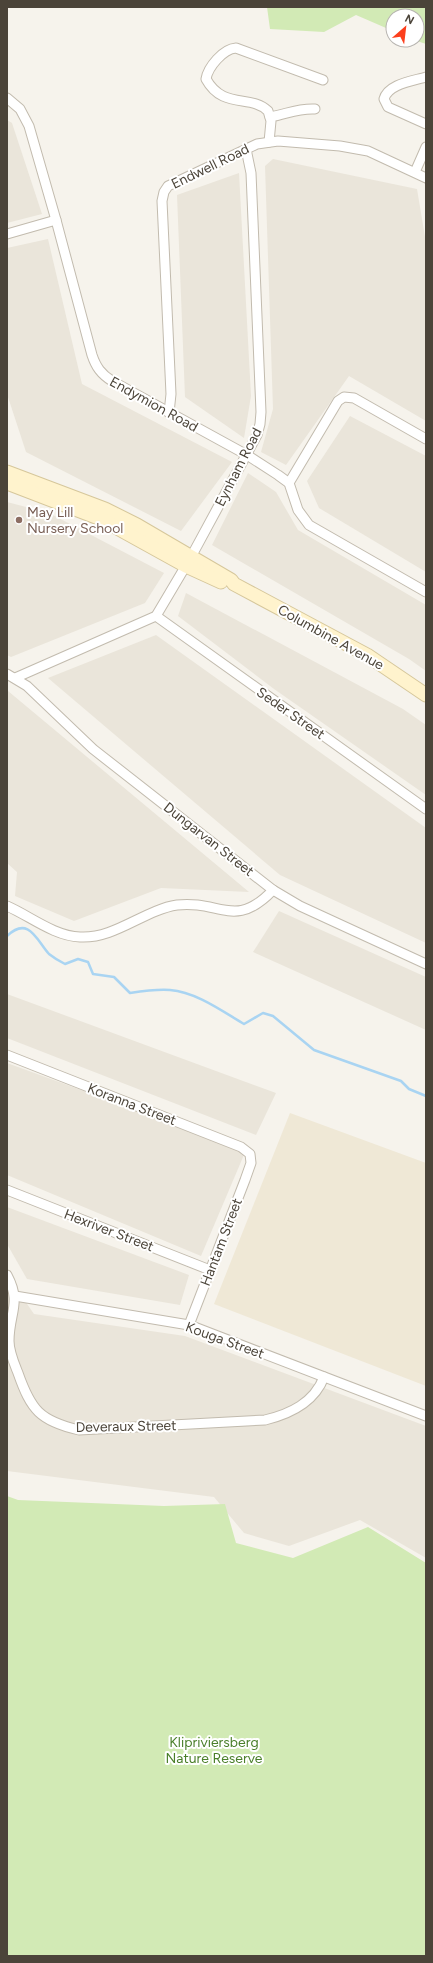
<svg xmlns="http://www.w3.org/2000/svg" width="433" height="1963" viewBox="0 0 433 1963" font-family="Figtree,sans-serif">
<rect width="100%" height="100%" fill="#f6f3ec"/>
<!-- residential -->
<g fill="#eae5da">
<polygon points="7,120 12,123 42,214 7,223"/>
<polygon points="273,159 417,189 426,243 426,421 349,376 286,465 261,452 273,409 265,166"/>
<polygon points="239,173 251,396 244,438 185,397 177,195"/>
<polygon points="48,239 82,384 232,462 181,531 26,452 7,394 7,248"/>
<polygon points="350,416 426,456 426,572 319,508 307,481"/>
<polygon points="248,473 276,492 298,530 426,605 426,671 409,659 212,545"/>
<polygon points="7,502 49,513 164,573 145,603 11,657 7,655"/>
<polygon points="186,593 403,709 426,725 426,795 274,689 178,616"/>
<polygon points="156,635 426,828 426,943 280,875 48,678"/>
<polygon points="7,691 8,691 249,892 161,888 74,921 15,896 17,872 7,863"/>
<polygon points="279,911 426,977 426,1030 253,952"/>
<polygon points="7,994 276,1093 256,1135 7,1038"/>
<polygon points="7,1063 246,1150 201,1256 7,1175"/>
<polygon points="7,1207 189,1275 180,1305 27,1279 7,1244"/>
<polygon points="7,1275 34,1314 185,1336 426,1426 426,1558 360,1520 289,1546 244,1533 214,1497 7,1471"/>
</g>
<!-- education -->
<polygon fill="#efe8d6" points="290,1113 426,1163 426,1386 214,1304"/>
<!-- green -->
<g fill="#d2eab5">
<polygon points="267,7 426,7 426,44 414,40 417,40 417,16 393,16 393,31 356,15 324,32 270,29"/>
<polygon points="7,1496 18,1500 164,1506 225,1504 236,1543 293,1558 368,1527 426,1563 426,1956 7,1956"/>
</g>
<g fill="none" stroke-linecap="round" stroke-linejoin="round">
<!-- stream -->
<path stroke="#a9d4f2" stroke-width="2.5" d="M7,936c22,-21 30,5 42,18 5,4 10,7 16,10l13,-5 10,3 5,12 21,3 16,16c13,-2 27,-4 40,-3 26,2 52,21 74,34l19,-11 10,3 41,34 87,31 8,8 17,7"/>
<defs>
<g id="minor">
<path d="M426,77c-13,4 -38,7 -42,22l4,8 38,17"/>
<path d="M7,98l13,11 9,17 27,94 36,135c4,12 9,19 20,26l135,74 31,20 11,8 9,27 11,15 117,67"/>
<path d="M270,117c17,-3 28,-9 45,-8"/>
<path d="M269,142l2,-21 -3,-10c-17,-17 -45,-1 -62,-32 2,-12 17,-30 30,-31l87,32"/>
<polyline points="415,172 426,147"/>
<polyline points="7,234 56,220"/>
<polyline points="169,413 171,394 162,201 164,192 168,186 257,144 278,141 340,146 368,151 426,178"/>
<polyline points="289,483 338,401 344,397 354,398 426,439"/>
<polyline points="156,616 426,809"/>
<polyline points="7,674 27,686 93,749 273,890 300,906 426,964"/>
<polyline points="15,678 156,616 191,557 257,435 260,424 261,412 251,173 246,149"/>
<path d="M7,906c23,10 47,30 73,31 35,2 64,-27 97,-32 43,-5 58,25 96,-15"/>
<polyline points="7,1055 241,1147 250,1154 251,1163 245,1180 189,1325"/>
<polyline points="7,1190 210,1270"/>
<path d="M7,1275c15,28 2,38 2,66 0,11 5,22 9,32 13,37 22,48 61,57l186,-10c25,-6 49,-17 59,-43"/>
<polyline points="15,1296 189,1325 426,1416"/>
</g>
<g id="secondary">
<polyline points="7,472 105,509 137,525 231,580 234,584 367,655 426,695"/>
<polyline points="7,483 101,519 186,566 221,582"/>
</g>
</defs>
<!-- minor casing -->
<use href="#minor" stroke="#c2bbae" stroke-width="11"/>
<!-- secondary casing -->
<use href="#secondary" stroke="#d6c79b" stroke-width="15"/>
<!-- minor -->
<use href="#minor" stroke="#fff" stroke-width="9"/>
<!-- secondary -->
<use href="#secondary" stroke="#fff3cd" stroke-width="13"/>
</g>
<!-- markers -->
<circle fill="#8d6e63" stroke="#fff" stroke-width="1.5" cx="19" cy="520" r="4"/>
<g text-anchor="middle" stroke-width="4" stroke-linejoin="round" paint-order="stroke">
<!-- street labels -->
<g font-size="14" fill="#4b4439" stroke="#fff">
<text transform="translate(210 166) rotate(-26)" y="5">Endwell Road</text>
<text transform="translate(154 404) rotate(29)" y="5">Endymion Road</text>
<text transform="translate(238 467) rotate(-63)" y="5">Eynham Road</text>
<text transform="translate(331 637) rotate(29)" y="5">Columbine Avenue</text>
<text transform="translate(291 713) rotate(35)" y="5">Seder Street</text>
<text transform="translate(209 839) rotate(38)" y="5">Dungarvan Street</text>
<text transform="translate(132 1104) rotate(21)" y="5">Koranna Street</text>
<text transform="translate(109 1230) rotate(21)" y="5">Hexriver Street</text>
<text transform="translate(221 1242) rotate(-69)" y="5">Hantam Street</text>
<text transform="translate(225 1340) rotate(20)" y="5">Kouga Street</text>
<text transform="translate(126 1426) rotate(-1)" y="5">Deveraux Street</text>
</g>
<!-- education labels -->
<g font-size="14" fill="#785e54" stroke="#fff" text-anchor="start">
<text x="27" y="517">May Lill<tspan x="27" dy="16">Nursery School</tspan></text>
</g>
<!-- park labels -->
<g font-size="14" fill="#4a7f2a" stroke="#fff">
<text x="214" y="1747">Klipriviersberg<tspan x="214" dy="16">Nature Reserve</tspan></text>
</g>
</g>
<!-- border -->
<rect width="433" height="1963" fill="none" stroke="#4b4439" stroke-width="16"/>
<!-- north arrow -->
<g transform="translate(405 28) rotate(28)"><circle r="19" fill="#ffffff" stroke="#b7b4b0"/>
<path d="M0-3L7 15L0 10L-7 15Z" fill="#fc3f1d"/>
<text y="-6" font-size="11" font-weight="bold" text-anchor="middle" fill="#4b4439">N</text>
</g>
</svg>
